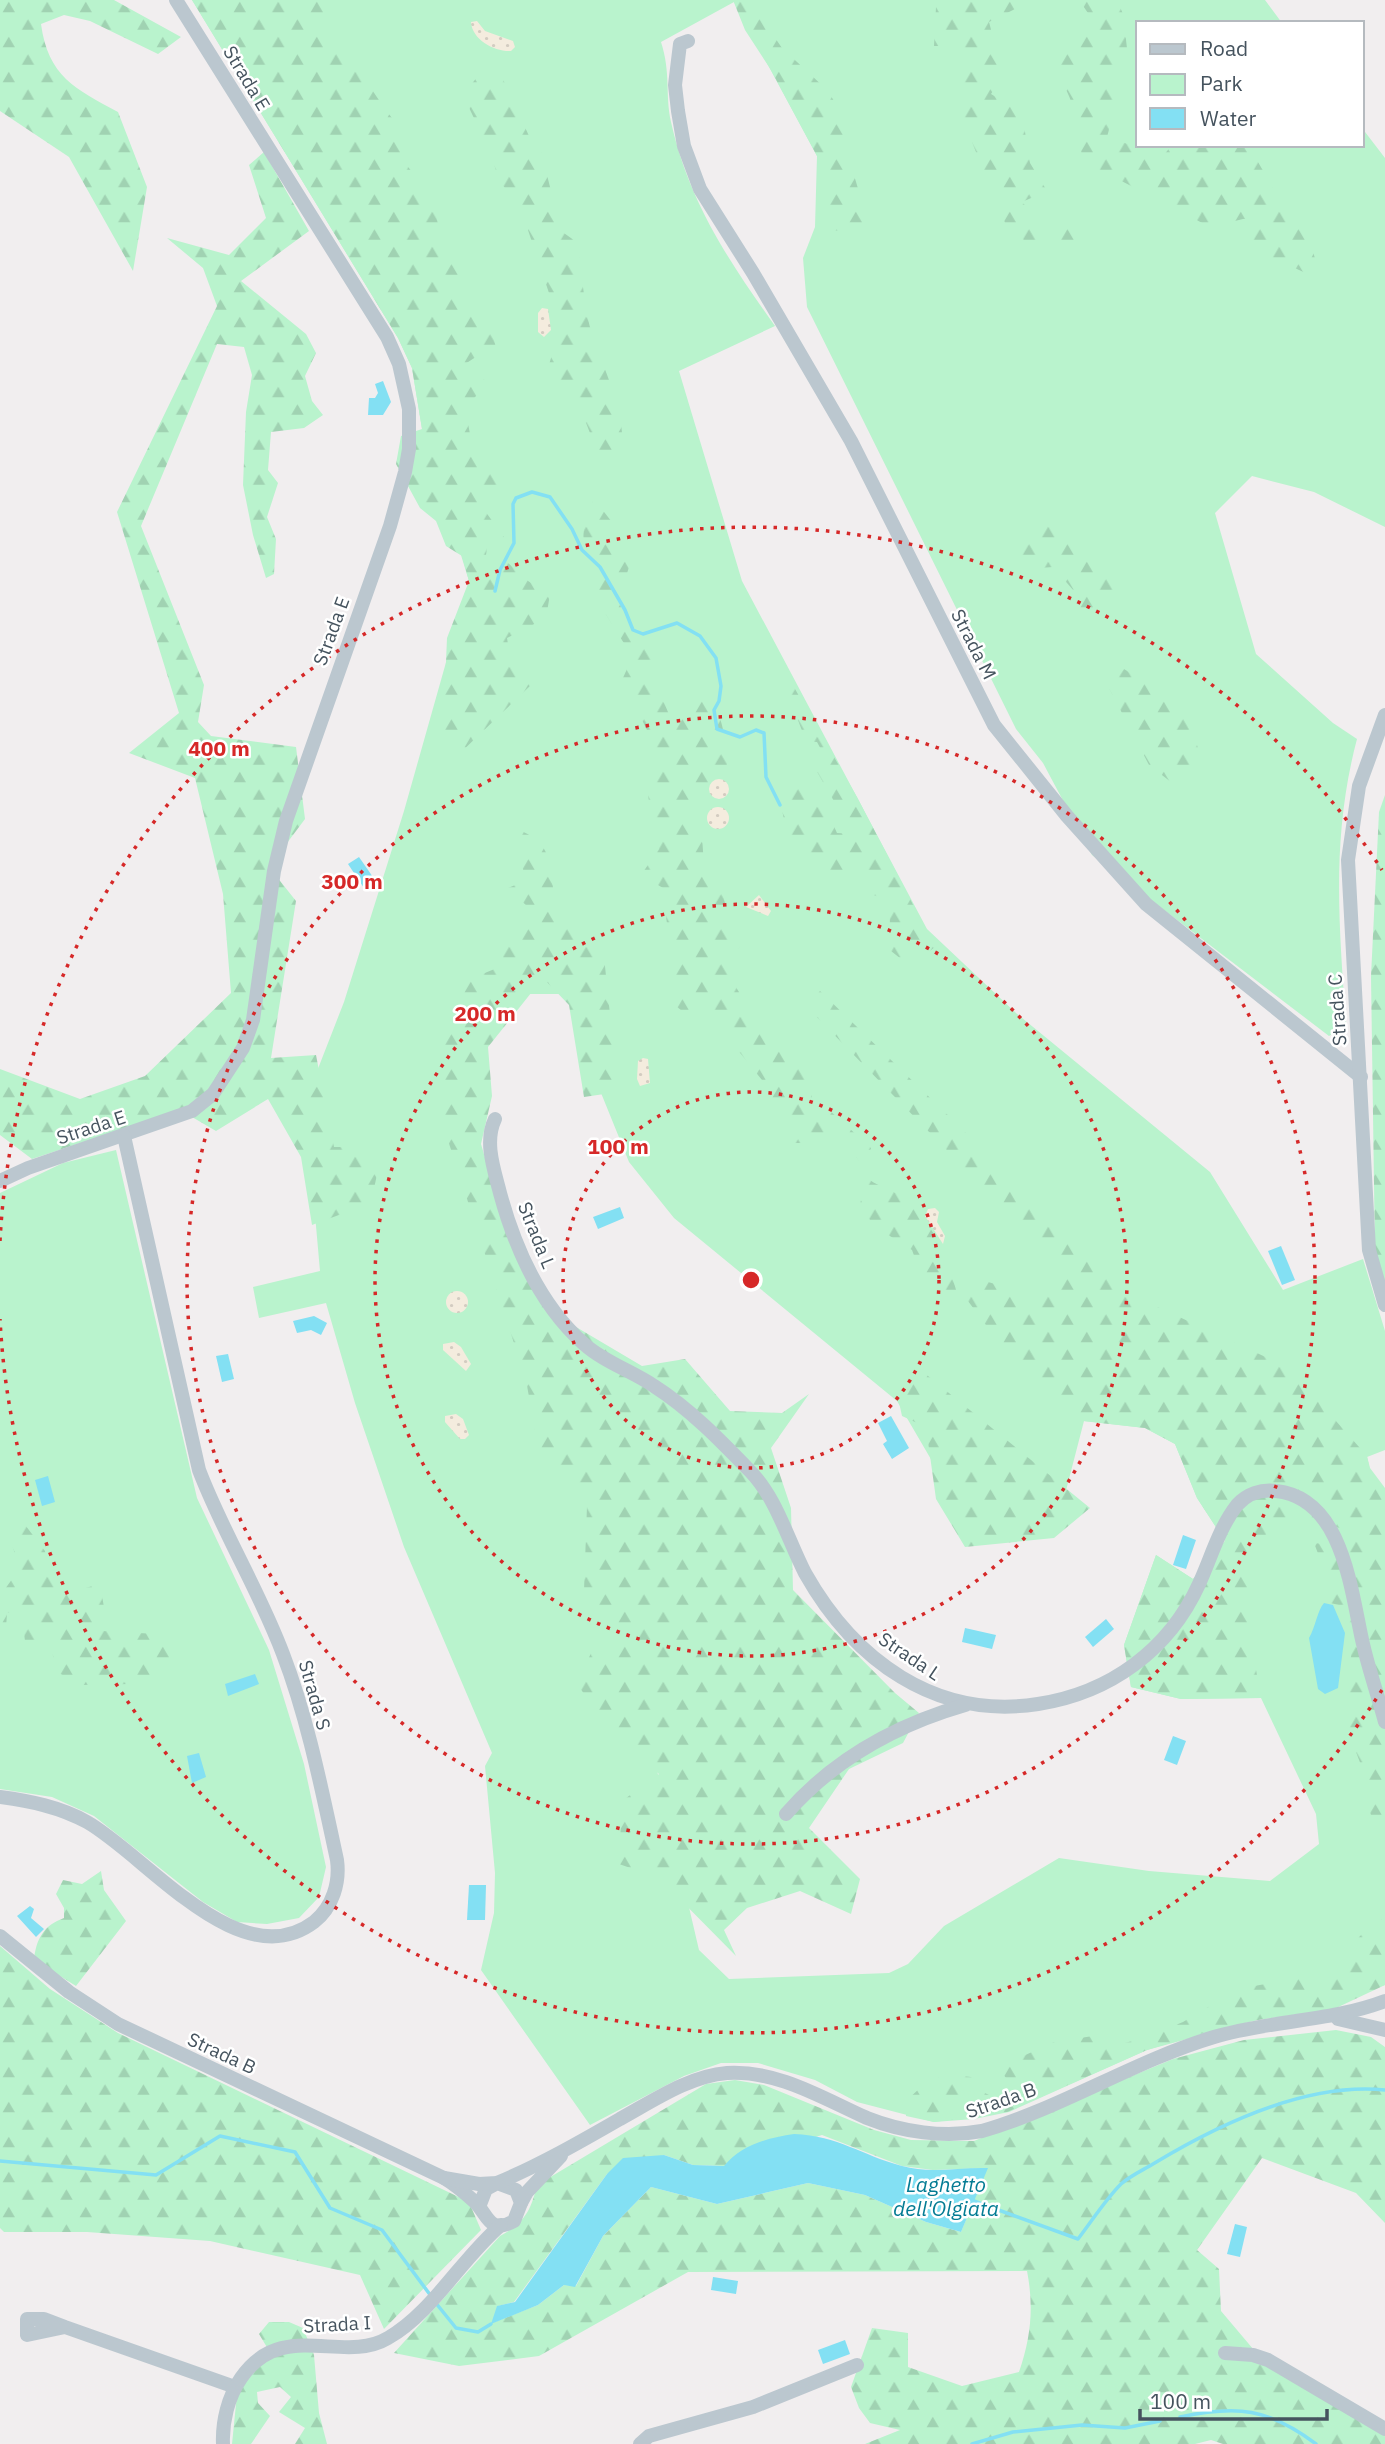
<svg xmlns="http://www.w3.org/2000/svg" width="1385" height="2444" viewBox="0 0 1385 2444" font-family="'IBM Plex Sans',sans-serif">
<defs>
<pattern id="forest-firs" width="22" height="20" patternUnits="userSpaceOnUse" patternTransform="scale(1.75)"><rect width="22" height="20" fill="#b9f3cd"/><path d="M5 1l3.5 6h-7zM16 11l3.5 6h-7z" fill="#a0d2b2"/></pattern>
<pattern id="sand-dots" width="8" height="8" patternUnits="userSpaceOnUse" patternTransform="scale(1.75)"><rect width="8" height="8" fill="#f4ecde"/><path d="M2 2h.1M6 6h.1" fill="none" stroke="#d3ccc1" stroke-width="1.8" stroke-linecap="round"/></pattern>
</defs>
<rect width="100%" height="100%" fill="#f1eeef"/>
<!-- green -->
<g fill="#b9f3cd" fill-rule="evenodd">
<path d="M192,0h1073l17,23h-144v122h224v-17l23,30v369l-71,-35 -62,-16 -37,37 41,141 77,69 24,16c-26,98 -18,186 -11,286l-17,11 -237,-181 -49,-92 -27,-34 -209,-422 -4,-49 12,-31 2,-71 -83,-154 -73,40c10,31 4,52 10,80 18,80 57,138 104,204l-96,45 63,210 185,348 89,84 194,159 73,118 80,-31 22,72v119l-18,7 13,57 5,138v333l-238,65 -138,62 -35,7 -40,3 -77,-20 -42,-22 -57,-17h-37l-37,13 -94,49 -109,-155 13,-57 1,-40 -10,-107 7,-13 -88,-206 -49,-144 -29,-100 -67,15 -6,-31 67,-16 -15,-169 39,-100 60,-191 65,-230 -47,-152 -10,-61 -14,-30zM485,994h101l13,94 30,74 45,56 223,183 77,132 89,-31 21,-81 61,7 30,16 22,54 28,43 -32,38 -37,-24 -32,90 7,42 50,12 80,-1 55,116 3,30 -49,37 -121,-10 -90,-13 -115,68 -36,38 -19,9 -160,6 -30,-29 -107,-458 -127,-368z"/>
<polygon points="116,1150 197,1498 269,1650 304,1764 326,1867 319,1897 299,1918 267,1924 237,1922 203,1902 94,1816 52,1797 0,1789 0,1193 63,1163"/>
</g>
<!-- forest -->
<g fill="url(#forest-firs)" fill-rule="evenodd">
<path d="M0,0h114l67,37 -23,17 -68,-33 -26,-6 -23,9c7,52 34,65 77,88l29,75 -14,84 -64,-114 -69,-46z"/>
<path d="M192,0h134l6,8 -9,22c34,25 49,68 78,98l1,31 31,40 7,35 -15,11 28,5 11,27 -4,21 27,15 12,46 -9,9 -8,-15 -17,11 23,19 -23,25 5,26 24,31 10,21 -6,12 -26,-13 2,11 30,41 -16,4 -2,14h13l29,26 22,13 -4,24 -39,20 4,25 20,22 -74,71 -14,-25 4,-93 22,-57 -7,-25 -16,-10 -10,-25 -16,-13 -24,-44 5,-28 21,-7 -10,-61 -14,-30z"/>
<polygon points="733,0 749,0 782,48 826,89 849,123 849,159 860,195 867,205 868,237 834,230 817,156 771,70 745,30"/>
<polygon points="939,0 1019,0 1015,9 989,22 1003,75 991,94 1022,113 1030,163 1047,191 1022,202 1048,231 1070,216 1088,229 1083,251 1058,239 1038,249 1008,230 958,108 964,78 961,46 934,46 936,7"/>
<path d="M1079,0h38l6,14 5,43 -9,15 -26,7 25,17 -11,41 56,19 9,-11h76l38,65 21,20 14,50 -72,-33 15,-29 -21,1 -33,8 -127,-66c-6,-29 -7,-77 -36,-91l30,-29 22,-12z"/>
<path d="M485,67l16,8 28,61 12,15 20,80 17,12c3,25 5,51 10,76 9,43 52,109 26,152l-19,-25 -12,-31 -36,-44 16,-52 -13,-23 -30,-90 -21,-25 -8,-27 -28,-59z"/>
<polygon points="264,152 309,231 241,281 306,334 316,353 305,376 312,401 323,415 304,428 271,432 268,470 278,483 267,517 276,539 274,574 266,578 253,535 243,485 246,412 252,375 244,347 217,344 141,526 204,685 198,722 211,736 296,747 305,819 269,867 296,901 271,1058 316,1055 334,1147 358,1147 380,1160 371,1203 312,1225 301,1157 268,1099 216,1131 180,1110 32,1159 0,1135 0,1069 80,1099 145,1076 231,993 223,894 195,778 129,753 179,713 117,512 217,306 203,268 167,238 229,255 266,218 249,165"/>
<path d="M594,499l21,27v18l15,20 -11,34 4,20 28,24 4,38 17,42 11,-6 14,-25c8,3 13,6 17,13 9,14 18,61 10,75 -6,12 -22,23 -31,33l9,24 2,30 19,29 4,16 16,31c-16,22 -19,26 -4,50l-5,16 22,8 43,43 13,20v20l16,10 43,39 -4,13h-8l-7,-11 -19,-14 -15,7h-25l-27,-58 -59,-73 -19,4 -18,-15c6,-43 -4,-70 -7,-113l-22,-13 18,-26 -11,-53 11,-42 -37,-74 5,-11v-21l-34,-54 4,-18c-17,-29 -18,-47 -3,-77z"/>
<polygon points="1038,523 1067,530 1078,556 1119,582 1084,626 1074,591 1053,567 1025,569 1019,558"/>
<polygon points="1124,669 1176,702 1197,745 1204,769 1180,789 1149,765 1109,688"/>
<polygon points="791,682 857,797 935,947 910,966 891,951 889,900 867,893 849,864 839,880 789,843 779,796 800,786 821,798 837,833 853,834 816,770 824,755 817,742 806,741 796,715 775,693"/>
<polygon points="1385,795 1385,1286 1375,1253 1371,976 1379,812"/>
<path d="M516,829c47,17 28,47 44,82 7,14 32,27 43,36l15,145 -34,5 -15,-92 -26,-27 -55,69 4,49 -11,48 18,61 45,103 98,58 43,-7 45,52 52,2 27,-19 -38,54 20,60 2,82 102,103 24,20 -16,30 -54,26 -40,59 51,51 -9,35 -51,-23 -53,17 -23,22 12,26 -77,-78 -40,-14 3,-63 37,-27 -41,-33 -41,-57 19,-42 20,1 -32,-52 3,-85 -49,-59 -12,-67 -84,-258v-80l28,-63 32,-13 4,-43 17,10 6,-25 -21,-20 17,-7z"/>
<polygon points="820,991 1134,1296 1289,1368 1367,1456 1370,1468 1385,1488 1385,1858 1370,1812 1366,1778 1351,1739 1347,1710 1352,1642 1339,1605 1326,1602 1321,1592 1332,1590 1314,1543 1351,1547 1347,1530 1293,1515 1273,1523 1248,1566 1248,1624 1261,1698 1181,1699 1131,1687 1124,1645 1156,1555 1193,1579 1225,1541 1197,1498 1175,1444 1145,1428 1083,1421 1000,1344 965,1297 977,1279 1046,1298 1060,1266 807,1007"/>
<path d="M867,1178c17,13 39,15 54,31 9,10 5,19 20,33 2,22 16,38 17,61l-12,-2 -30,-40 -4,-11 -30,-19 -14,-13 -8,-14z"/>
<polygon points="917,1367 1090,1508 1054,1538 965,1547 936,1499 926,1427 902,1416 895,1384"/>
<polygon points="19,1517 45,1551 48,1576 78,1590 100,1584 106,1619 96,1629 84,1630 157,1634 180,1648 174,1673 131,1684 81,1685 57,1672 49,1640 25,1641 21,1608 7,1613 5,1643 0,1652 0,1596 20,1568 4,1522"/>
<path d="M101,1871l3,19 22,31 -50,65 -42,-26c2,-21 10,-35 30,-42v-10l-8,-14 7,-14 19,4z"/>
<path d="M1385,1917v68l-51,24 -97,14 -90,27 -140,62 -73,10 -28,-6v-14c22,-24 33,-29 65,-25l12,15 14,7 22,-8 -7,-3 -13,-21 55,-25 39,-6 20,10 31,-8 39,-16 55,-33 38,-7 27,-15 8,3v14h10l39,-48z"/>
<polygon points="0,1946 50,1989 118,2033 469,2202 481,2230 384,2329 360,2275 210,2241 87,2232 4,2232 0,2228"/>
<path d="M1336,2030l35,7 14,10v176l-29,-30 -94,-35 -65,92 22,19 2,42 38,45 126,77v11h-162l-12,-4 -16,4h-330l35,-14 -30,-7 -11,-15 -8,-21 21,-59 36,5v34l54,19 57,-14c12,-35 15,-65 8,-101l-339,1 -149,84 -80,10 -65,-13 106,-117c24,-13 31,-25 37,-51l169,-101 29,-4 29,5 110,45 37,10 63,1 199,-82 71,-19zM822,2135l80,31 31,4 54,-2 -26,64 -35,-10 -61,-27 -57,-12 -91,21 -66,-17 -48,49 -27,50 -12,-1 -26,20 -46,18 6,-17 16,-4 93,-128 57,-19 29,10 31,1z"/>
<polygon points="269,2322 289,2322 303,2328 314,2355 319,2413 327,2444 295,2444 305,2428 279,2412 291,2397 280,2387 257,2392 258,2403 270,2416 251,2444 232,2444 237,2394 268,2349 259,2334"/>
</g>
<!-- sand -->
<g fill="url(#sand-dots)">
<path d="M477,21l8,10 28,10 2,6 -4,4c-16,1 -39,-11 -40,-29z"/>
<polygon points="542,308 548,309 551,330 544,337 538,332 538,313"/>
<circle cx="719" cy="789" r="10"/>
<circle cx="718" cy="818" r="11"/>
<polygon points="759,895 771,911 768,916 746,907"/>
<polygon points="643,1058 648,1059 650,1083 640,1086 637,1079 638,1061"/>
<polygon points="928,1209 935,1208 939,1212 937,1222 945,1236 943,1244 925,1216"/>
<circle cx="457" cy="1302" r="11"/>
<polygon points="454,1342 461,1347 471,1364 466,1371 443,1350 443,1344"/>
<polygon points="456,1414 463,1419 469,1435 465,1439 460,1439 445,1422 445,1416"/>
</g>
<!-- water -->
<g fill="#83e0f3">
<polygon points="383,381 391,402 383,415 368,415 369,398 375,398 378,393 375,384"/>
<polygon points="359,857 375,880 364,888 348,864"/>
<polygon points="620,1207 624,1218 598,1229 593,1217"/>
<polygon points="1281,1246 1295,1280 1282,1285 1268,1251"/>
<polygon points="314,1316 327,1323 321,1335 311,1330 297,1333 293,1321"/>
<polygon points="228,1354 234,1379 222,1382 216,1356"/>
<polygon points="891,1416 909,1448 892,1459 883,1444 887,1441 878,1423"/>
<polygon points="48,1476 55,1502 42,1506 35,1480"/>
<polygon points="1183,1535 1196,1540 1186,1569 1173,1565"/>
<path d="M1324,1603l9,2 12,28 -7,55 -13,6 -7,-5 -9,-51c7,-12 8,-27 15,-35z"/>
<polygon points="1106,1619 1114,1629 1093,1647 1085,1637"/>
<polygon points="965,1628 996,1635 992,1649 962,1642"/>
<polygon points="255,1674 259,1684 228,1696 225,1684"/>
<polygon points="1173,1736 1186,1741 1177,1765 1164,1760"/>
<polygon points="199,1753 206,1777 192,1783 187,1756"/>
<polygon points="469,1885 486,1885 485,1920 467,1920"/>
<polygon points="30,1906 34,1909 31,1918 44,1929 36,1937 17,1916"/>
<path d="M794,2134c45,2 67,21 108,32 28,8 57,1 86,2l-27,64 -35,-10 -61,-27 -57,-12 -91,21 -66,-17 -48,49 -28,51 -11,-2 -26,20 -47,19 6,-18 18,-4 92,-128 16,-16 41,-3 29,10 31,1c17,-21 43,-28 70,-32z"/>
<polygon points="1235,2224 1247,2227 1240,2257 1227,2254"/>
<polygon points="713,2277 738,2281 736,2294 711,2290"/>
<polygon points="845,2340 850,2354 823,2364 818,2350"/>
</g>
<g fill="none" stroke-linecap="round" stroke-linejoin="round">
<!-- stream -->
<g stroke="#83e0f3" stroke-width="3.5">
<polyline points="495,591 500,570 514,543 513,504 516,498 532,492 550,497 572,529 582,550 600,567 625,610 633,630 643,634 677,623 700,636 716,658 721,686 719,701 714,710 717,729 740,737 756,730 764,733 766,777 780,805"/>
<polyline points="0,2161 156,2175 220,2136 295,2152 330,2208 382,2230 431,2296"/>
<path d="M974,2201l104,38c14,-18 27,-39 43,-55 9,-8 22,-14 32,-20 66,-40 153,-82 232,-74"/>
<polyline points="435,2302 456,2328 478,2332 491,2324"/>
<path d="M1180,2417c57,-12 88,-9 136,27"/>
<polyline points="972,2444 1013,2432 1082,2425 1125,2428 1160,2421"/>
</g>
<!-- minor -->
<g stroke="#bbc7cf" stroke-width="14">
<polyline points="688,41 680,44 675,85 678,111 684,146 700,189 753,273 851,441 994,725 1067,816 1146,904 1361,1077"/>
<polyline points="1385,715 1359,786 1348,860 1369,1250 1385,1305"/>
<path d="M495,1119c-11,23 -1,50 5,74 15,55 40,112 84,151 20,18 48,27 70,42 36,23 66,54 96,85 27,28 37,67 55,102 49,87 130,147 233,131 72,-11 131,-54 161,-120 12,-26 20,-56 38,-79 10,-11 24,-16 39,-14 68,7 75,102 87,153 6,26 15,52 22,78"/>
<polyline points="0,1181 28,1168 192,1111 213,1094 243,1048 253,1020 274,871 286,821 390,526 405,472 409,449 409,409 399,364 387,337 176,0"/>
<path d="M0,1797c30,4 60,10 87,25 60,34 153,156 227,100 19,-15 26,-40 23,-62 -15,-69 -29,-141 -54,-206 -24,-64 -60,-121 -84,-184l-75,-334"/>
<path d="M786,1814c47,-54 110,-89 179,-109"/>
<path d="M0,1936l69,56 49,32 326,154c12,7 21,15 31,24 13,13 14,33 39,19l7,-18 -5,-13 -19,-7 -11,6 -7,18"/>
<polyline points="1338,2019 1385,2030"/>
<path d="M444,2178l35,6 18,-1c43,-18 83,-41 123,-64 33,-18 69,-43 107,-46 51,-3 95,25 140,45 35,14 77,20 115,13 80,-23 152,-70 232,-94 56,-17 116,-15 171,-36"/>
<polyline points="521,2203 527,2192 561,2156"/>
<polyline points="65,2327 27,2335 27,2319 44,2319 65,2327 235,2387"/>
<polyline points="1225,2353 1253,2355 1268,2360 1385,2429"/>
<path d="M223,2444c-1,-22 5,-47 18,-66 41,-60 102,-13 147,-40 44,-25 74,-80 113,-113"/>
<polyline points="640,2444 649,2436 753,2407 857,2365"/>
</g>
</g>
<!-- distance rings -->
<g fill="none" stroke="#d62828" stroke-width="3.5" stroke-dasharray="3.5 7">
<circle cx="751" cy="1280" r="188"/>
<circle cx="751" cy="1280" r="376"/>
<circle cx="751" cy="1280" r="564"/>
<path d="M1382 1690A752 752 0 0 1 0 1319M0 1241A752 752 0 0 1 1382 870"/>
</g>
<g text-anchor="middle" stroke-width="5" stroke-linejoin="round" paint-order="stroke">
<!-- street labels -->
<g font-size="19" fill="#45535e" stroke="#fff">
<text transform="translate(247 78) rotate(59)" y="7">Strada E</text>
<text transform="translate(331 631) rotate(-70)" y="7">Strada E</text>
<text transform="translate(974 644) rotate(63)" y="7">Strada M</text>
<text transform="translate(1337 1010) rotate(-94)" y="7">Strada C</text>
<text transform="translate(91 1127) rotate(-18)" y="7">Strada E</text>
<text transform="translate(537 1235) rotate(68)" y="7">Strada L</text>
<text transform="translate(910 1656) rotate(34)" y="7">Strada L</text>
<text transform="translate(315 1695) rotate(74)" y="7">Strada S</text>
<text transform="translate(222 2053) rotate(25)" y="7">Strada B</text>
<text transform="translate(1001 2100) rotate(-19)" y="7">Strada B</text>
<text transform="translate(337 2324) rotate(-3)" y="7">Strada I</text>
</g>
<!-- water labels -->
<g font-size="21" font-style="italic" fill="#047c94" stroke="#fff">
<text x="946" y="2192">Laghetto<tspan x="946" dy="24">dell'Olgiata</tspan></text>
</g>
</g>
<circle cx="751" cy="1280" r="10" fill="#d62828" stroke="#fff" stroke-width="3.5"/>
<g font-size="21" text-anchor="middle" font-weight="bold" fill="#d62828" stroke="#fff" stroke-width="5" stroke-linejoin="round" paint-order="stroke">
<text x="219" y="756">400 m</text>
<text x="352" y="889">300 m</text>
<text x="485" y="1021">200 m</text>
<text x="618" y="1154">100 m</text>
</g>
<!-- legend -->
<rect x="1136" y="21" width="228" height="126" fill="#ffffff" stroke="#b5babf" stroke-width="2"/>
<rect x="1150" y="44" width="35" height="10" fill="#bbc7cf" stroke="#b5babf" stroke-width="2"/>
<text x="1200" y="56" font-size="21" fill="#45535e">Road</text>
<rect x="1150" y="74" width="35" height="21" fill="#b9f3cd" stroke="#b5babf" stroke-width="2"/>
<text x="1200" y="91" font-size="21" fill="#45535e">Park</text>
<rect x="1150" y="108" width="35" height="21" fill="#83e0f3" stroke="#b5babf" stroke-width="2"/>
<text x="1200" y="126" font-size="21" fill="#45535e">Water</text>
<!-- scale -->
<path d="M1140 2409v10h187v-10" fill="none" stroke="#45535e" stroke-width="3.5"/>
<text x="1150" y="2409" font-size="21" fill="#45535e" stroke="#ffffff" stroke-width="5" paint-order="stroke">100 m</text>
</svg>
